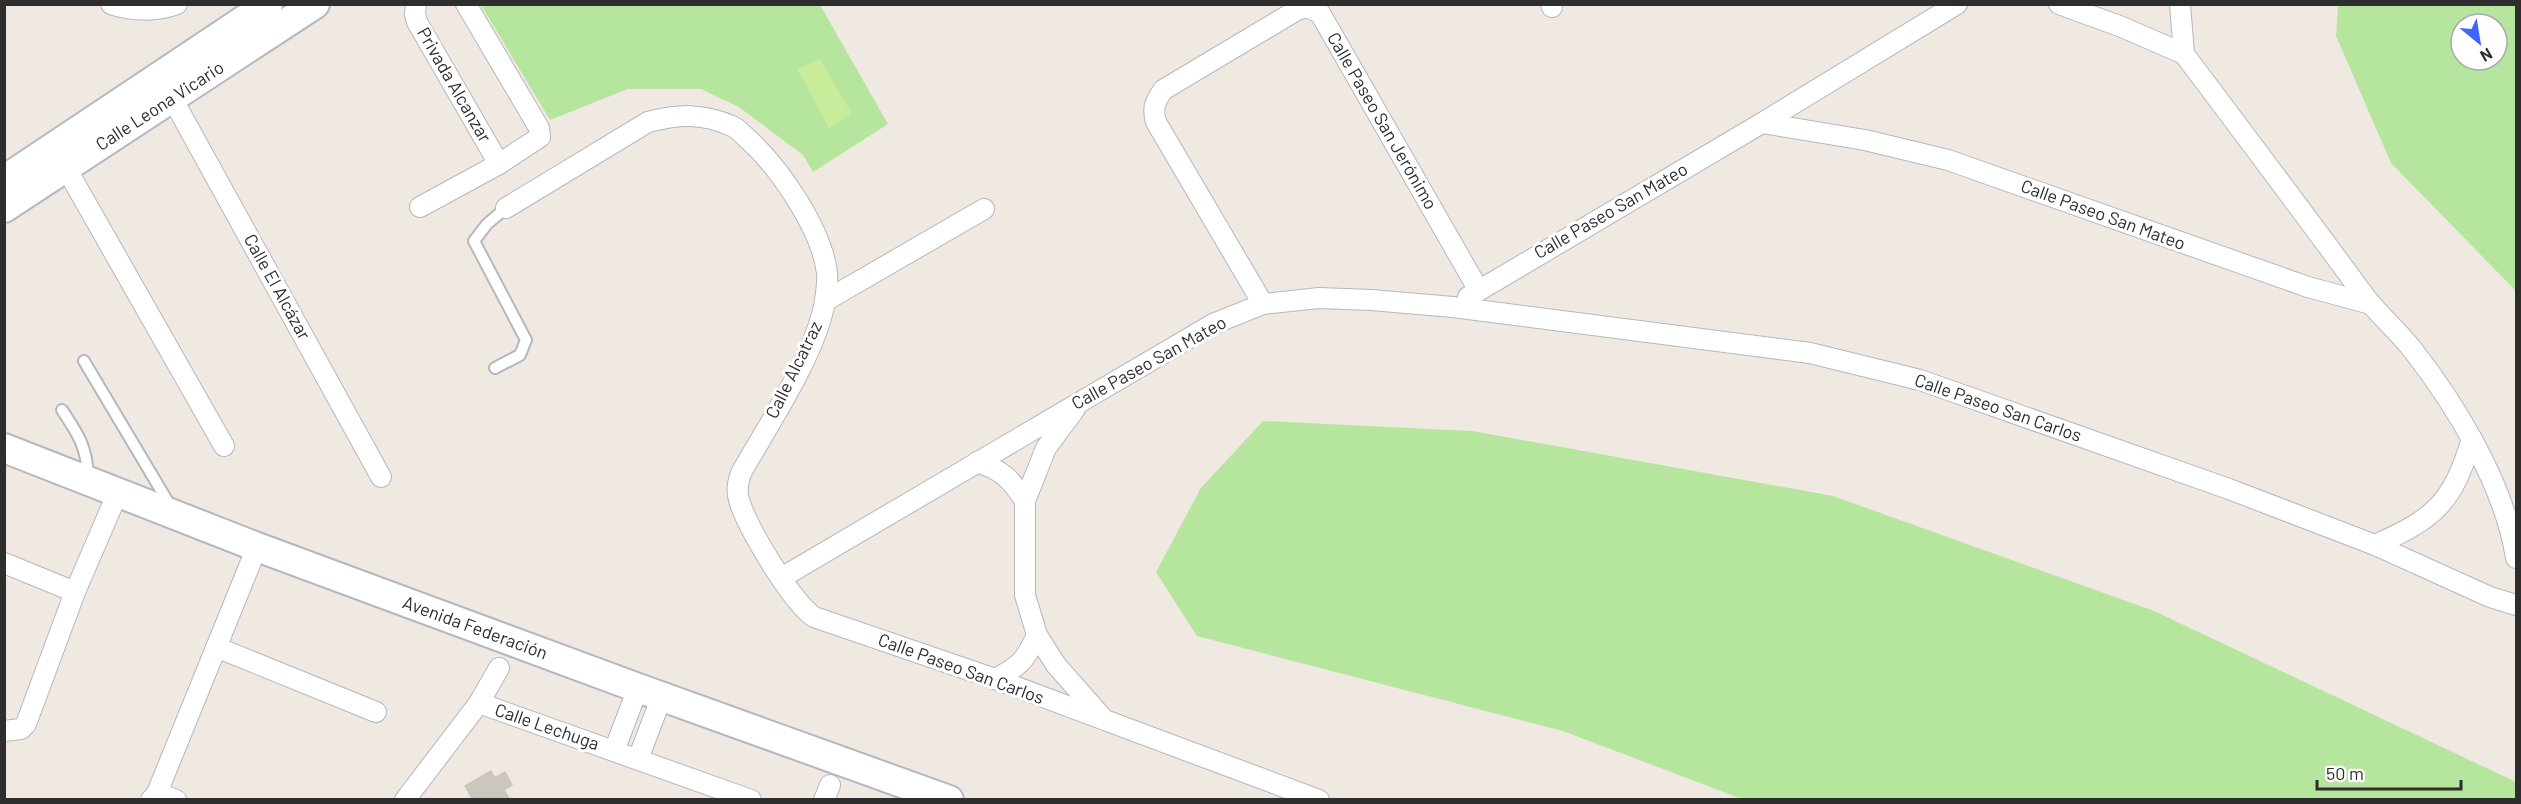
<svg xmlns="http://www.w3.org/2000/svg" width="2521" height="804" viewBox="0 0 2521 804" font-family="Barlow,sans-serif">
<rect width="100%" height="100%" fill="#efe9e1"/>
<!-- green -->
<g fill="#b6e59e" fill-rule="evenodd">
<polygon points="481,5 820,5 888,124 813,172 803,155 739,107 701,89 628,89 550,120"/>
<path d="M2338,5h178v286l-125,-128 -55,-127zM2461,24h36v36h-36z"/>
<polygon points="1263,421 1472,431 1833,496 2154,611 2516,782 2516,799 1742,799 1563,731 1197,636 1156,572 1201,488"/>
</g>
<!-- pitch -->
<polygon fill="#c9ec9a" points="820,59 852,114 829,128 797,69"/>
<!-- building -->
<polygon fill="#cbc7bf" stroke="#cbc5ba" stroke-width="1.5" points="491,771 495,778 505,772 512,785 504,790 510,800 473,800 465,786"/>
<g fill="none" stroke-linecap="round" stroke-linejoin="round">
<defs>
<g id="lane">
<polyline points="84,361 171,507"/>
<polyline points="495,368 520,355 526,340 474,241 487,224 506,208"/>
<path d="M62,410c16,24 25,37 26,67"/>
</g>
<g id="street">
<path d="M111,4c20,7 46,8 66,0"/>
<polyline points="416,4 415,14 417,22 499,164"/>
<polyline points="1551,4 1552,7"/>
<polyline points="2059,4 2122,27 2184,54"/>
<path d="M2180,4l4,50c61,81 122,162 182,244 14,18 32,33 46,51 44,56 93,137 104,209"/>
<polyline points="172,98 381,477"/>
<polyline points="1762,123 1865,140 1948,160 2308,287 2371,304"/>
<polyline points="66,168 224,446"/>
<polyline points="420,207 499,164 540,137 539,128 466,4"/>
<path d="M506,208l142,-86c31,-8 54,-9 84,4 7,3 12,10 18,15 31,29 72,89 77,132 1,8 -1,20 -2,28 -9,53 -57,124 -84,172 -3,9 -5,17 -2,27 8,27 52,101 75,117l181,62 324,121"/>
<polyline points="1468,297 1762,123 1957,4"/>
<polyline points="825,301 984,209"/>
<path d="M1263,304l-107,-182c-4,-14 -1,-20 7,-32l134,-80 9,-3 14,6 158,276"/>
<polyline points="1075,409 1046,448 1025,501 1025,595 1037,635 1056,665 1101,716"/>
<path d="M977,462c25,8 34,17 48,39"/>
<path d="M2375,545c61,-27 77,-42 97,-106"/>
<polyline points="4,563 75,592"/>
<polyline points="781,578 1213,324 1263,304 1319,298 1371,300 1453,307 1810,353 1920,380 2229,489 2375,545 2490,597 2516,605"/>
<polyline points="216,647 376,712"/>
<path d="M995,679c25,-13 30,-18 42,-44"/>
<polyline points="479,703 751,800"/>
<polyline points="4,731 21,729 26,724 75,592 118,492"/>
<polyline points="614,751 638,688"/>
<polyline points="638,759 662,696"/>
<polyline points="157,793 176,800"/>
<polyline points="151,800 157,793 257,547"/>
<polyline points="405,800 479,703 499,668"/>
<polyline points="824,800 830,785"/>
</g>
<g id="secondary">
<polyline points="4,180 268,4"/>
<polyline points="4,208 315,4"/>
<polyline points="4,448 257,547 638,688 949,800"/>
</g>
</defs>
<!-- lane casing -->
<use href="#lane" stroke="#b4b7c1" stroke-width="14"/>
<!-- street casing -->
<use href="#street" stroke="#b4b7c1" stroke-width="22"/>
<!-- secondary casing -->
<use href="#secondary" stroke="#b4b7c1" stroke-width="32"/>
<!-- lane -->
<use href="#lane" stroke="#fff" stroke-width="10"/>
<!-- street -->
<use href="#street" stroke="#fff" stroke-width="20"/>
<!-- secondary -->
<use href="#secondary" stroke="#fff" stroke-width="28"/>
</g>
<g text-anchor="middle" stroke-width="6" stroke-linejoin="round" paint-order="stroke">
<!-- street labels -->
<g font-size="18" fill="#2e2e2e" stroke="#fff">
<text transform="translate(454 85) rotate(60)" y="6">Privada Alcanzar</text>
<text transform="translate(160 106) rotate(-33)" y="6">Calle Leona Vicario</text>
<text transform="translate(1382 121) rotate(60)" y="6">Calle Paseo San Jerónimo</text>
<text transform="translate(1611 211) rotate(-30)" y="6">Calle Paseo San Mateo</text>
<text transform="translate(2103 215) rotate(20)" y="6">Calle Paseo San Mateo</text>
<text transform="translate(277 287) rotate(61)" y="6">Calle El Alcázar</text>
<text transform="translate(1149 363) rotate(-29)" y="6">Calle Paseo San Mateo</text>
<text transform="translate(794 370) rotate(-64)" y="6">Calle Alcatraz</text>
<text transform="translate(1998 408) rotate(19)" y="6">Calle Paseo San Carlos</text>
<text transform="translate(475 628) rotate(20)" y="6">Avenida Federación</text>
<text transform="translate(961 669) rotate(20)" y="6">Calle Paseo San Carlos</text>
<text transform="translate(547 727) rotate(19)" y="6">Calle Lechuga</text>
</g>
</g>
<!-- border -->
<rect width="2521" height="804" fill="none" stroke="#2e2e2e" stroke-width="12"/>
<!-- north arrow -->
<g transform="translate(2479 42) rotate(150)"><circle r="28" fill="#ffffff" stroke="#ababab" stroke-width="1.5"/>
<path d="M0-4.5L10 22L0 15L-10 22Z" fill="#4264fb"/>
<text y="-9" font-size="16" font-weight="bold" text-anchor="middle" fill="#2e2e2e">N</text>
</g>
<!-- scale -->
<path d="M2317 780v9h144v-9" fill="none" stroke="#2e2e2e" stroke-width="3"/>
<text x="2326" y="780" font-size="18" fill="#2e2e2e" stroke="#ffffff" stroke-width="4.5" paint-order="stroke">50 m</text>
</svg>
